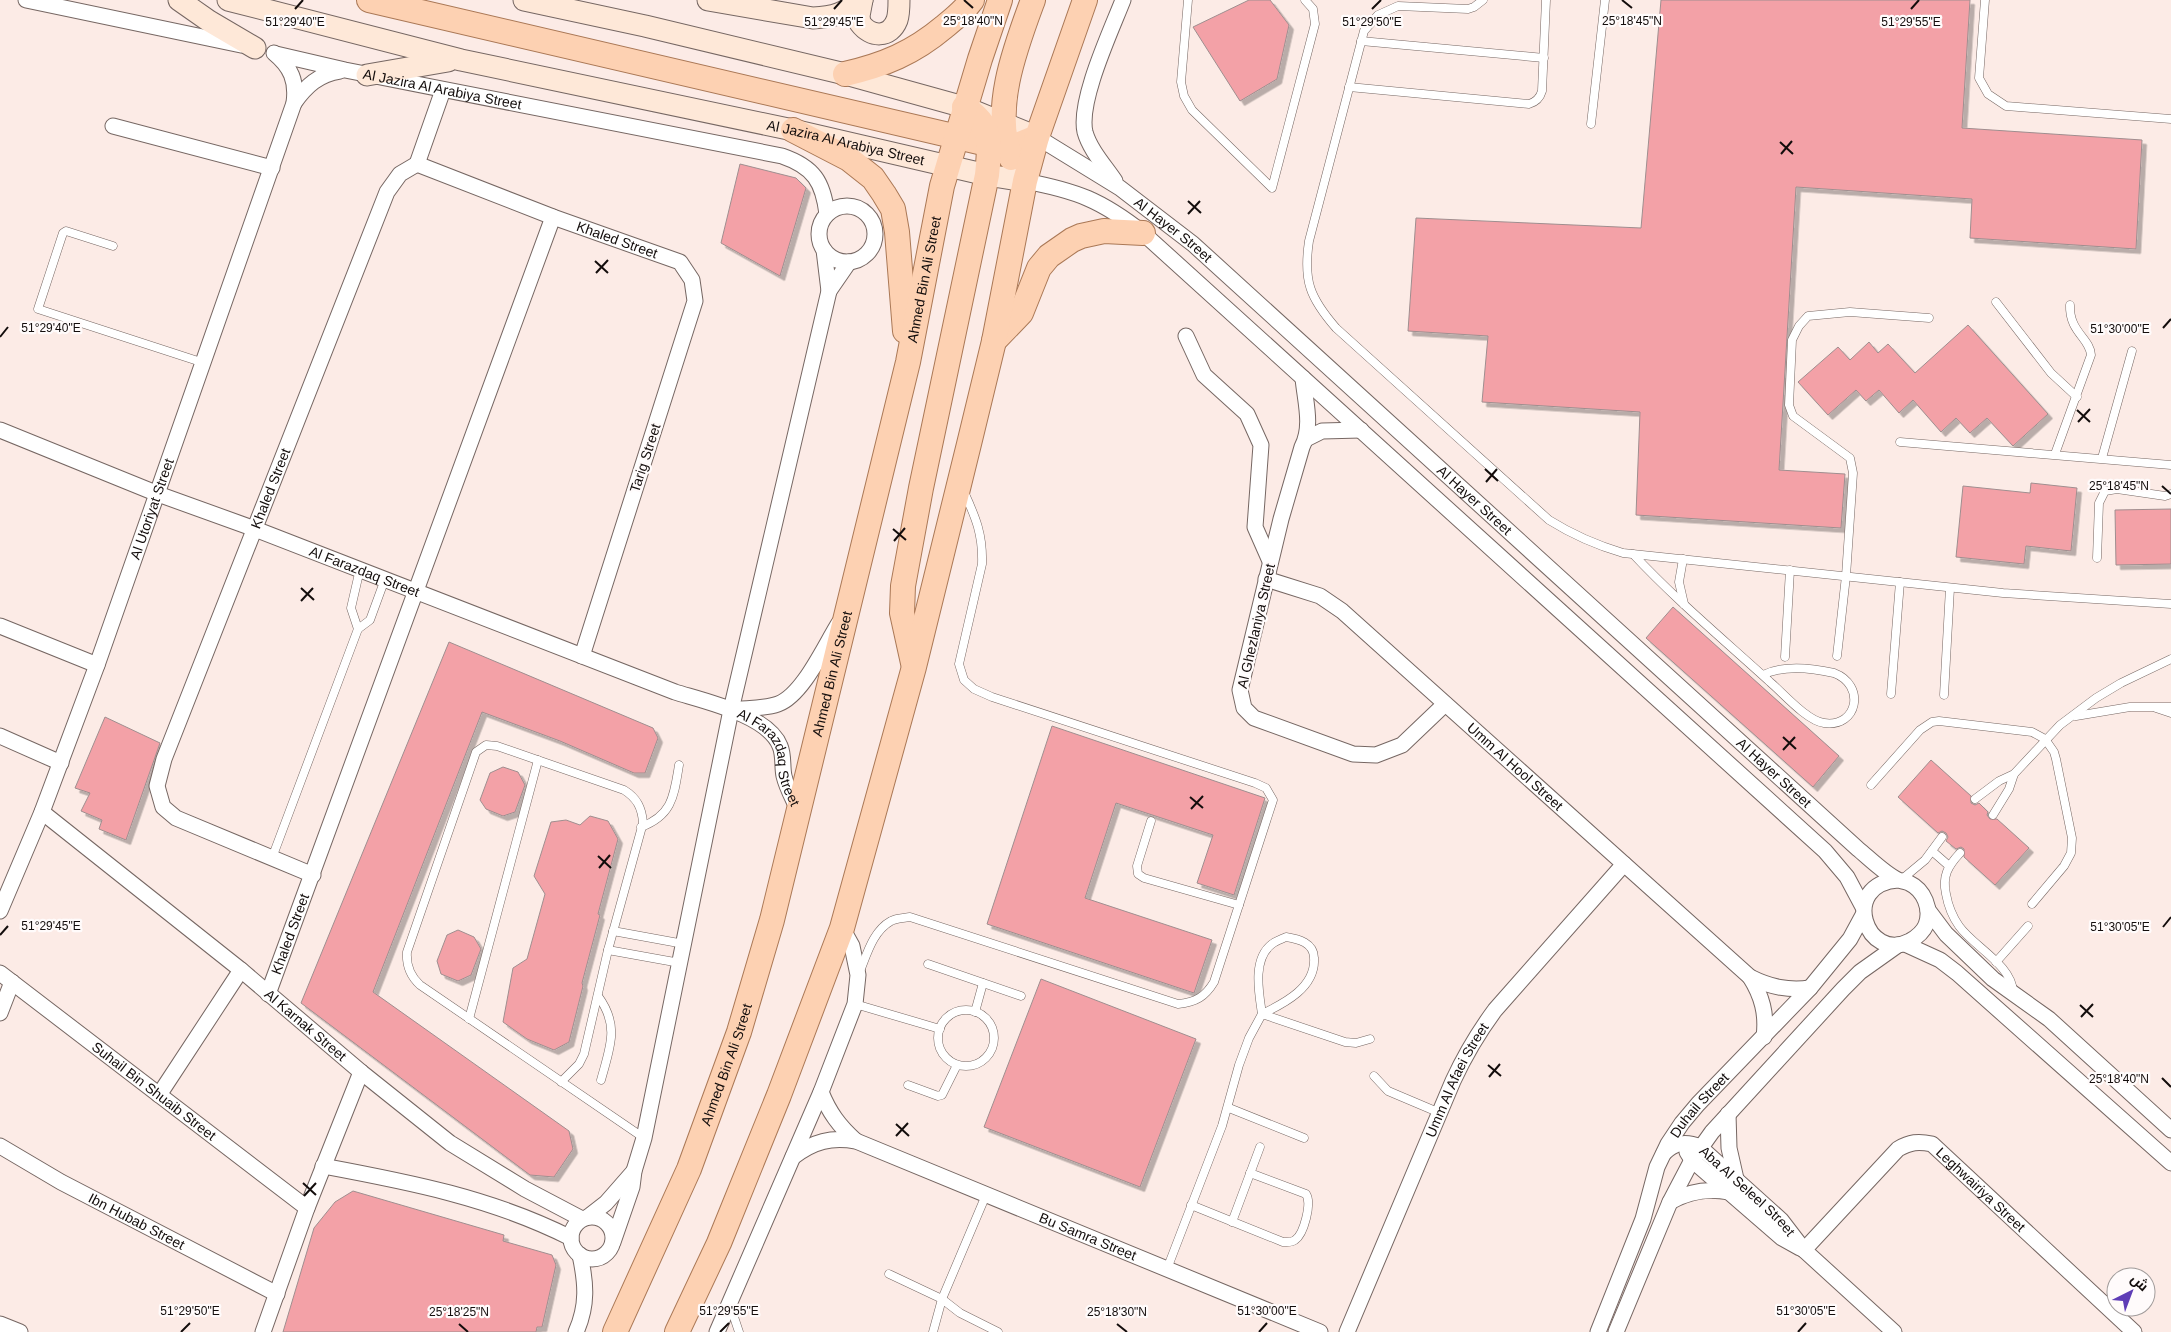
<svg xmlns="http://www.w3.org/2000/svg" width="2171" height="1332" viewBox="0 0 2171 1332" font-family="Arial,Cairo,sans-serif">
<defs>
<filter id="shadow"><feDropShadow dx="4.5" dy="4.5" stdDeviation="0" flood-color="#0004"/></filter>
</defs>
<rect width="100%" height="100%" fill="#fcebe6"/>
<!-- building -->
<g fill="#f3a1a7" stroke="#9f8e8f" filter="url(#shadow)">
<polygon points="1249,0 1270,0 1289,25 1277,79 1240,101 1193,27"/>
<polygon points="1661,0 1970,0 1962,128 2142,140 2136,249 1970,238 1972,199 1796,187 1779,470 1845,474 1841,528 1636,515 1640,412 1482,402 1488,336 1408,331 1416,218 1641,228"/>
<polygon points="740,164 796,178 806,188 780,276 721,243"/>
<polygon points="1968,325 2048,414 2013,446 1987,418 1970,433 1956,418 1941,432 1913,400 1899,413 1879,390 1866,401 1856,390 1828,415 1798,382 1838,347 1850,360 1869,342 1878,353 1888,344 1915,373"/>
<polygon points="2031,483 2077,488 2071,551 2026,546 2024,564 1956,557 1963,486 2030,493"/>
<polygon points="2171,509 2171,564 2116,565 2115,510"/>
<polygon points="1673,607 1839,756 1813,787 1646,638"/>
<polygon points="449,642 653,728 658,738 645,773 634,773 560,741 482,712 373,992 569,1131 573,1149 554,1177 530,1175 301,1003"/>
<polygon points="105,717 160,743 126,840 99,829 102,820 81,811 90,793 75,788"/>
<polygon points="1052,726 1265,798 1234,895 1197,883 1213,835 1116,803 1085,898 1212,940 1194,993 987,924"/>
<polygon points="1931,760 1971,796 1971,803 1975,805 1979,803 1988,812 1987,815 1990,819 1997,819 2029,848 1995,885 1964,857 1964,849 1961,847 1956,849 1946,841 1948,837 1946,833 1942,831 1938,833 1898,797"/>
<polygon points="503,767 518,772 525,785 515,812 503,816 486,809 480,800 490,773"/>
<polygon points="590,816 608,821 618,839 598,914 600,915 582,983 583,986 569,1042 554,1050 527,1039 503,1022 513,968 527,959 545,894 534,876 551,822 566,820 580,825"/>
<polygon points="458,930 474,937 481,949 471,975 458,981 441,974 437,961 447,935"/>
<polygon points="1041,979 1196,1039 1140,1187 984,1127"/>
<polygon points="353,1191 504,1235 503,1241 552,1255 556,1265 542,1327 537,1327 536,1332 283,1332 314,1228 335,1202"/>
</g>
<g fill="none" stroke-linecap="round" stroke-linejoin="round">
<defs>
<g id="lane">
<polyline points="1188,0 1181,82 1184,96 1192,110 1272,188 1315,24 1313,9 1305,0"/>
<path d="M1483,0l-9,7 -6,2 -70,-3 -20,9 -14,16 -55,210c-6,40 1,57 27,87l213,192c24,15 47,25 74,33l380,40 168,11"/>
<polyline points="1985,0 1979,78 1988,94 2006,106 2171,119"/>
<polyline points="1361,41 1544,58"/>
<path d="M1349,87l180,17c7,-2 11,-6 13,-13l4,-91"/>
<polyline points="1591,124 1605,0"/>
<polyline points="113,246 66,231 63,233 38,309 204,363"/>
<polyline points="1996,302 2051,373 2077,397"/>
<polyline points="1900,442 2171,465"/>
<path d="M2055,454l36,-99c-1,-17 -22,-23 -21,-50"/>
<polyline points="2102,458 2132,351"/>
<path d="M1633,554c43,46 91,86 137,128 13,11 37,39 54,41 34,5 42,-38 10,-50 -22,-5 -51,-8 -71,2"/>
<polyline points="2097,558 2099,503 2105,491 2117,489 2165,496 2171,494"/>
<polyline points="1683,559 1679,582 1684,604"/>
<polyline points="358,629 351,608 360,569"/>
<polyline points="1837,656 1846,576 1853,473 1850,458 1793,416 1789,405 1792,340 1799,326 1808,316 1850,312 1929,318"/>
<polyline points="1785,657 1790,570"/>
<polyline points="1891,694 1900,582"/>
<polyline points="1944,695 1950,588"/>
<polyline points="2156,708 2171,713"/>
<polyline points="2076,716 2130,707 2171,707"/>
<polyline points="1871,785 1920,730 1932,722 1939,721 2032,732 2045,739 2054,752 2056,759 2072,838 2071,853 2064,866 2032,904"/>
<polyline points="1975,799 1999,781 2014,774 2060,725 2096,698 2121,683 2171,659"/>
<polyline points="1993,815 2009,789 2014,774"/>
<polyline points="1151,821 1137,866 1138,874 1144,878 1239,905"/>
<path d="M641,827c32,-12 33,-32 38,-62"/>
<polyline points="1932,851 1948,865"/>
<path d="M1960,853c-12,13 -18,23 -14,41 2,11 6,22 13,32 15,21 53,39 54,66"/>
<polyline points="272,858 358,629 370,620 385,579"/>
<polyline points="1901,880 1925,860 1942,837"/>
<polyline points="613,931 684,944"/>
<path d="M1286,937c13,2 28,6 28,21 2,29 -29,45 -52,56 -3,-21 -10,-55 10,-70 4,-3 10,-5 14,-7z"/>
<polyline points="608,950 680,963"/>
<polyline points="1996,962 2028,926"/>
<polyline points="928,964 1021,996"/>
<path d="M860,971c7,-17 13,-40 31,-50 5,-3 13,-3 19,-4l268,87c18,-2 27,-7 36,-22l59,-182 -7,-12 -11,-5 -263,-86 -18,-8 -10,-9 -5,-16 23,-100c1,-29 -6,-46 -18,-72"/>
<path d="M598,996c22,30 12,51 3,84"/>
<polyline points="855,1004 940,1029"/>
<circle cx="966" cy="1038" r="28"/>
<polyline points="975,1012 983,983"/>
<polyline points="469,1019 538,760"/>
<polyline points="1374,1076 1388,1091 1440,1113"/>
<path d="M561,1082l18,-18 5,-10 24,-104 35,-127c-1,-15 -6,-25 -19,-33l-127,-44 -11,-1 -10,7 -2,6 -67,194c-1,14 3,24 13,33l224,153"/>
<polyline points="908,1085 938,1096 942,1095 957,1065"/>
<polyline points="1229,1108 1304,1138"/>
<path d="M1191,1205l92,37c4,0 8,1 12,-2 9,-6 17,-37 11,-46l-56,-21"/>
<polyline points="1232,1222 1260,1147"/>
<polyline points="1167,1269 1222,1126 1239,1065 1249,1038 1262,1014 1345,1042 1356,1043 1370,1039"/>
<polyline points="889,1274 942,1299 986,1195"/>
<polyline points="730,1305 739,1332"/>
<polyline points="933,1332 942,1299 960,1313 998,1332"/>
</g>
<g id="street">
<polyline points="26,0 241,45"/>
<path id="s1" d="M276,54l69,16 437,86c32,11 41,26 45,58"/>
<path d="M294,103c12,-17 25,-29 46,-32"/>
<polyline points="113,126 272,168"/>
<path id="s2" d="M1037,137l83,51 73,56 665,605c11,9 27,25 40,31 3,1 7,1 11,3 15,7 23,26 17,42 -3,7 -9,12 -16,16 -44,23 -71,-57 -12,-61"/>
<path id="s3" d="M417,164l136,53 127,45 12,18 3,21 -113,355"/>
<polyline points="417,164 443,90"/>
<path d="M1025,181c52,10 76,19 118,52l682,618 22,26 16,30"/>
<path d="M1115,181c-10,-15 -25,-31 -30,-49 -7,-31 26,-101 38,-132"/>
<circle cx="847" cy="234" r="28"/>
<polyline points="829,291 849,262"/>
<polyline points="1186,336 1204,375 1247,414 1261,445 1255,527 1270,561"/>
<path d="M1303,378c2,23 10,48 -1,69l-21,72 -41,171 4,18 10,10 99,36 23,1 26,-10 43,-41"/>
<path id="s4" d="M0,430l158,64 97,35 420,163c29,9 93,23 105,54 4,9 2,21 4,30 3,13 10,24 15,36"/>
<polyline points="1306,439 1322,431 1361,430"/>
<path id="s5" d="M1266,579l54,17 22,15 408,366c20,10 38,14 60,11"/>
<polyline points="0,626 97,665"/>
<path d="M731,710c15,-2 33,-1 47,-6 25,-9 47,-59 61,-81"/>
<polyline points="0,736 61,763"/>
<path id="s6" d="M42,812l199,158 120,102 89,71 75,46 57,30"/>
<path id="s7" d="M313,875l-137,-57 -13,-11 -6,-21 7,-27 223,-567 13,-18 17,-10"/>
<polyline points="1928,910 1946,934 1993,979 2049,1019 2171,1130"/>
<path id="s8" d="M0,911l42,-99 55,-147 197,-562c3,-22 -3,-36 -20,-50"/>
<polyline points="1905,944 1940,960 1957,973 2171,1163"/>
<path id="s9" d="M0,973l307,235"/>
<path d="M1750,977c12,19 17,37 14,60"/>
<path id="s10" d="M268,994l285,-777"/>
<polyline points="0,1013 12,982"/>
<path d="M821,1092c8,20 18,34 35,49"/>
<polyline points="159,1095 241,970"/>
<polyline points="1728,1114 1729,1148 1736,1179"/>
<path id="s11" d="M0,1146l61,36 216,112"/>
<polyline points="1687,1152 1692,1160 1782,1238 1800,1248"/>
<path id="s12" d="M1664,1153c11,-11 22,-12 36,-6l81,73 23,30 90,82"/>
<path id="s13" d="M793,1157c21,-16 38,-20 63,-16l464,191"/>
<path d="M323,1166c86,16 169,32 248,72"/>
<path d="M1670,1202c19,-11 37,-14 59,-10"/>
<circle cx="592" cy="1238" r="21"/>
<polyline points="588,1217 606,1203 634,1171"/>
<polyline points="613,1242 632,1187 634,1171 644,1138 731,710 829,291 824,250"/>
<path id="s14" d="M1804,1250l94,-101c12,-7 20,-8 34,-5l202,188"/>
<polyline points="0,1324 20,1332"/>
<polyline points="263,1332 307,1208 361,1072"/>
<path d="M576,1332c12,-27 10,-49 4,-77"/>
<polyline points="717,1332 821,1092 855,1004 858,975 852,946 842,928"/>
<path id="s15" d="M1347,1332l106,-251c12,-26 25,-48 42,-71l129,-146"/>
<path id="s16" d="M1598,1332l45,-113 14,-52 11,-23 14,-21 16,-19 112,-116 40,-49 13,-24"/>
<polyline points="1616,1332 1670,1202 1692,1160 1712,1132 1843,989 1860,972 1898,945"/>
</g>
<g id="secondary">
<polyline points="179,0 209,21 255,48"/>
<path id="s17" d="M228,0l233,60 332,70 194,45 38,6"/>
<polyline points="524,0 645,26 845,74 964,107 1037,137"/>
<path d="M708,0l105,18c22,-1 31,-5 49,-18"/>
<path d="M862,0l-3,16 1,7c11,15 30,15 37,-3 2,-6 2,-14 2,-20"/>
<polyline points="367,75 448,61"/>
</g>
<g id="primary">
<polyline points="369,0 996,146 1017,145 1037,137"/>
<path d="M845,74c39,-9 68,-21 99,-47 11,-9 20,-16 28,-27"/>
<polyline points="793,130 849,159 873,178 884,194 893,209 897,232 905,331"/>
<path d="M1011,158c-20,-48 5,-112 22,-158"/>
<polyline points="994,341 1021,313 1039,268 1049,256 1072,240 1081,236 1104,231 1143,233"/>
<path d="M913,663l-11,-50 1,-27 18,-98 66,-313c3,-31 7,-49 -23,-68"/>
<path id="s18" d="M615,1332l74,-163 50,-137 33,-112 136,-558 34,-176 38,-127 20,-59"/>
<polyline points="677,1332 719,1243 779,1095 842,928 914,667 969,444 994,341 1025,181 1037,137 1085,0"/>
</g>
</defs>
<!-- lane casing -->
<use href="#lane" stroke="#766763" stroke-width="9"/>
<!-- street casing -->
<use href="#street" stroke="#766763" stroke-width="17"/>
<!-- secondary casing -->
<use href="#secondary" stroke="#766763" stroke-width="23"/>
<!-- primary casing -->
<use href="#primary" stroke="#aa7856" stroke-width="26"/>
<!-- lane -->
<use href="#lane" stroke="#fff" stroke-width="8"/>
<!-- street -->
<use href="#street" stroke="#fff" stroke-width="15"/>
<!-- secondary -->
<use href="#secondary" stroke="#fee8d8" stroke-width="21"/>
<!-- primary -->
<use href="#primary" stroke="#fdd1b2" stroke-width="24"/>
</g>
<!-- ticks -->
<path fill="none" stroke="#130d0c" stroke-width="2" d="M964,0l9,8M1622,0l10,8M295,9l8,-9M834,9l8,-9M1372,9l9,-9M1911,9l8,-9M1780,142l13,12M1781,154l11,-13M1188,201l13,12M1188,214l12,-13M595,261l13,12M596,273l12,-13M2163,328l8,-9M0,337l8,-10M2077,410l13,12M2078,422l12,-13M1485,469l13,12M1486,482l11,-13M2162,486l9,8M893,529l13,11M894,541l11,-13M301,588l13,12M301,601l12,-13M1783,737l13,12M1783,750l12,-13M1190,797l13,11M1191,809l12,-13M598,856l13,12M599,868l11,-13M2163,927l8,-10M0,935l8,-9M2080,1005l13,12M2081,1017l12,-13M1488,1065l13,11M1489,1077l11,-13M2162,1078l9,9M896,1124l13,12M896,1136l12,-13M303,1183l13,12M304,1196l12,-13M459,1324l9,8M1117,1324l10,8M181,1332l9,-9M720,1332l9,-9M1259,1332l8,-9M1798,1332l8,-9"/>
<g text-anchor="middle" stroke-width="4.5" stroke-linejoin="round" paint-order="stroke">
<!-- street labels -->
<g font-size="14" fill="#130d0c" stroke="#fffbfb">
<text dy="5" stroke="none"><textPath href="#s1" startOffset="170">Al Jazira Al Arabiya Street</textPath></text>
<text dy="5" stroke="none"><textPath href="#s17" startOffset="634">Al Jazira Al Arabiya Street</textPath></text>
<text dy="5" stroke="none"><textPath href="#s2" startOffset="165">Al Hayer Street</textPath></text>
<text dy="5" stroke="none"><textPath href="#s3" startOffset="214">Khaled Street</textPath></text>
<text dy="5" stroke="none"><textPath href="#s18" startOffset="1100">Ahmed Bin Ali Street</textPath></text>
<text transform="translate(645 458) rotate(-72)" y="5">Tarig Street</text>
<text dy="5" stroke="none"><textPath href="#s7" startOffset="506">Khaled Street</textPath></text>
<text dy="5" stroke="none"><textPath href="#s2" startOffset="570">Al Hayer Street</textPath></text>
<text dy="5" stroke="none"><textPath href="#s8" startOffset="430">Al Utoriyat Street</textPath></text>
<text dy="5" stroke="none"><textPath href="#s4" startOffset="391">Al Farazdaq Street</textPath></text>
<text transform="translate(1256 626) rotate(-77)" y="5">Al Ghezlaniya Street</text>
<text dy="5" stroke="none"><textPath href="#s18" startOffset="695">Ahmed Bin Ali Street</textPath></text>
<text dy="5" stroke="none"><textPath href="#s4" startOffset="849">Al Farazdaq Street</textPath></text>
<text dy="5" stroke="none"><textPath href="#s5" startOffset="316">Umm Al Hool Street</textPath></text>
<text dy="5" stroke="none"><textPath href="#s2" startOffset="975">Al Hayer Street</textPath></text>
<text dy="5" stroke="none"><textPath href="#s10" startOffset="64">Khaled Street</textPath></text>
<text dy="5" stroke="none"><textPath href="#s6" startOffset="339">Al Karnak Street</textPath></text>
<text dy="5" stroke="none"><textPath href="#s18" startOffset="290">Ahmed Bin Ali Street</textPath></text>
<text dy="5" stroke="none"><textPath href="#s15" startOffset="275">Umm Al Afaei Street</textPath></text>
<text dy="5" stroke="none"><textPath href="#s9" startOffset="194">Suhail Bin Shuaib Street</textPath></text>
<text dy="5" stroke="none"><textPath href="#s16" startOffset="251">Duhail Street</textPath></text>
<text dy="5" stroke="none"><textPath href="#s14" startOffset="240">Leghwairiya Street</textPath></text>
<text dy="5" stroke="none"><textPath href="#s12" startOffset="104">Aba Al Seleel Street</textPath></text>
<text dy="5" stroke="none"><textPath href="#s11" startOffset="156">Ibn Hubab Street</textPath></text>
<text dy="5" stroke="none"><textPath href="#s13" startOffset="318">Bu Samra Street</textPath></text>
</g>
</g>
<g font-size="12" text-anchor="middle" fill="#130d0c" stroke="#fffbfb" stroke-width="4.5" stroke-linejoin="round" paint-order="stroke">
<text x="1632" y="25">25°18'45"N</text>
<text x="973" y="25">25°18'40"N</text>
<text x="295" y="26">51°29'40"E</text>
<text x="834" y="26">51°29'45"E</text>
<text x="1372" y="26">51°29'50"E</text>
<text x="1911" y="26">51°29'55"E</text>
<text x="51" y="332">51°29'40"E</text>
<text x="2120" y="333">51°30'00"E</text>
<text x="2119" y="490">25°18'45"N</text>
<text x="51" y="930">51°29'45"E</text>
<text x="2120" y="931">51°30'05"E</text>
<text x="2119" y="1083">25°18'40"N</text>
<text x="190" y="1315">51°29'50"E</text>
<text x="729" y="1315">51°29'55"E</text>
<text x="1267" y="1315">51°30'00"E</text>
<text x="1806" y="1315">51°30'05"E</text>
<text x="459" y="1316">25°18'25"N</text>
<text x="1117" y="1316">25°18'30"N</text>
</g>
<!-- north arrow -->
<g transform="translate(2131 1292) rotate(42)"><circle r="24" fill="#fffbfb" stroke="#a19c9b"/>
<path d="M0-4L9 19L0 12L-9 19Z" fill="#5f3db6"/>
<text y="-8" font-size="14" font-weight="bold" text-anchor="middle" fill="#130d0c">ش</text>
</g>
</svg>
